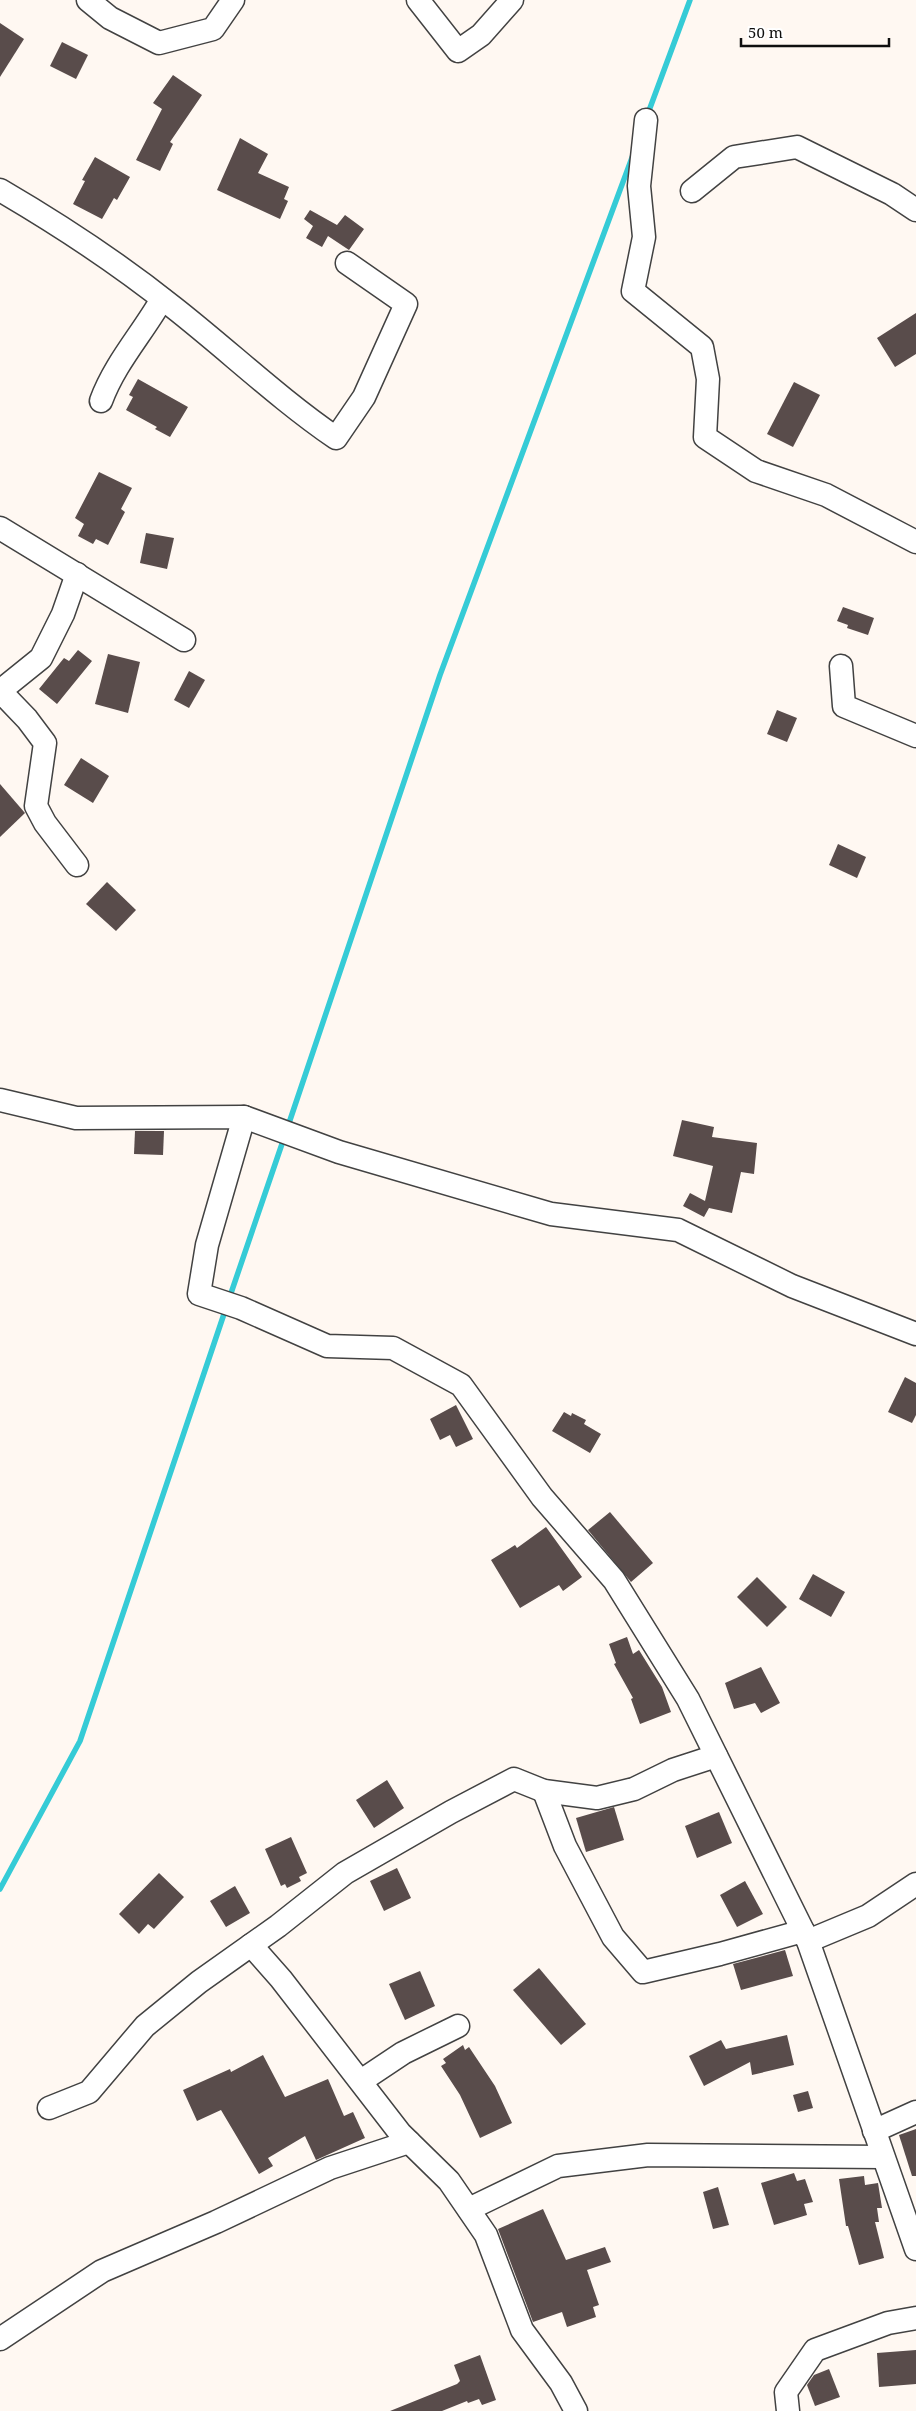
<svg xmlns="http://www.w3.org/2000/svg" width="916" height="2411" viewBox="0 0 916 2411" font-family="'Noto Serif',serif">
<rect width="100%" height="100%" fill="#fff8f2"/>
<g fill="none" stroke-linecap="round" stroke-linejoin="round">
<!-- stream -->
<g stroke="#35cbd6" stroke-width="5.5">
<polyline points="647,116 690,0"/>
<polyline points="287,1129 440,675 633,155"/>
<polyline points="229,1299 284,1138"/>
<polyline points="0,1889 80,1741 226,1308"/>
</g>
</g>
<!-- building -->
<g fill="#594c4b">
<polygon points="0,23 24,39 0,77"/>
<polygon points="62,42 88,55 76,79 50,66"/>
<polygon points="173,75 202,95 170,142 173,144 160,171 136,160 162,109 153,103"/>
<polygon points="240,138 268,154 258,173 289,187 284,199 288,201 280,219 217,190"/>
<polygon points="95,157 130,177 117,200 114,198 102,219 73,204 85,181 82,180"/>
<polygon points="310,210 337,225 345,215 364,229 349,250 328,236 322,247 306,238 313,226 304,219"/>
<polygon points="916,313 916,354 895,367 877,338"/>
<polygon points="138,379 188,407 170,437 155,429 157,427 126,410 133,397 129,395"/>
<polygon points="794,382 820,395 793,447 767,434"/>
<polygon points="99,472 132,488 121,509 125,512 108,545 96,539 93,544 78,536 84,524 75,518"/>
<polygon points="146,533 174,538 167,569 140,563"/>
<polygon points="843,607 874,618 868,635 847,628 848,625 837,621"/>
<polygon points="78,650 92,661 57,704 39,689 64,658 69,661"/>
<polygon points="108,654 140,662 128,713 95,704"/>
<polygon points="189,671 205,680 189,708 174,700"/>
<polygon points="777,710 797,718 787,742 767,734"/>
<polygon points="81,758 109,776 93,803 64,785"/>
<polygon points="0,784 25,813 0,837"/>
<polygon points="838,844 866,857 857,878 829,865"/>
<polygon points="107,882 136,910 116,931 86,904"/>
<polygon points="682,1120 714,1127 712,1137 757,1143 754,1174 741,1172 732,1213 709,1208 704,1217 683,1206 690,1193 705,1201 713,1166 673,1156"/>
<polygon points="135,1131 164,1131 163,1155 134,1154"/>
<polygon points="905,1377 916,1383 916,1415 912,1423 888,1412"/>
<polygon points="456,1405 473,1439 456,1447 450,1435 440,1440 430,1419"/>
<polygon points="564,1412 571,1416 572,1413 586,1420 584,1424 601,1434 590,1453 552,1431"/>
<polygon points="610,1512 653,1563 631,1582 588,1530"/>
<polygon points="546,1527 582,1577 563,1591 559,1585 520,1608 491,1560 515,1545 517,1548"/>
<polygon points="813,1574 845,1592 831,1617 799,1599"/>
<polygon points="757,1577 787,1607 767,1627 737,1597"/>
<polygon points="627,1637 633,1654 639,1650 662,1687 671,1712 640,1724 631,1699 633,1698 614,1664 616,1663 609,1644"/>
<polygon points="761,1667 780,1703 761,1713 755,1703 734,1709 725,1683"/>
<polygon points="387,1780 404,1808 374,1828 356,1800"/>
<polygon points="614,1807 624,1840 586,1852 576,1818"/>
<polygon points="719,1812 732,1843 697,1858 685,1826"/>
<polygon points="291,1837 307,1873 299,1877 301,1881 287,1888 285,1884 281,1886 265,1849"/>
<polygon points="397,1868 411,1898 384,1911 370,1881"/>
<polygon points="159,1873 184,1897 154,1929 148,1924 139,1934 119,1914"/>
<polygon points="745,1881 763,1914 737,1927 720,1895"/>
<polygon points="235,1886 250,1913 226,1927 210,1901"/>
<polygon points="785,1950 793,1976 741,1990 733,1964"/>
<polygon points="539,1968 586,2024 561,2045 513,1990"/>
<polygon points="420,1971 435,2006 405,2020 389,1984"/>
<polygon points="787,2035 794,2065 752,2075 750,2062 704,2086 689,2056 721,2040 726,2049"/>
<polygon points="463,2045 465,2050 469,2047 495,2086 512,2123 480,2138 460,2095 441,2066 446,2063 443,2059"/>
<polygon points="263,2055 285,2097 328,2079 344,2116 353,2112 365,2138 316,2160 305,2136 268,2158 273,2166 259,2174 221,2110 197,2121 183,2090 230,2069 231,2072"/>
<polygon points="808,2091 813,2108 798,2112 793,2095"/>
<polygon points="916,2129 916,2176 912,2176 899,2135"/>
<polygon points="794,2173 797,2181 805,2179 813,2202 804,2204 807,2215 774,2225 761,2183"/>
<polygon points="864,2176 865,2185 878,2183 882,2208 877,2208 879,2222 875,2222 884,2258 859,2265 848,2226 846,2226 839,2179"/>
<polygon points="718,2187 729,2225 713,2229 703,2192"/>
<polygon points="543,2209 566,2260 605,2247 611,2262 587,2270 599,2305 593,2307 596,2317 567,2327 562,2312 533,2322 498,2229"/>
<polygon points="916,2350 916,2384 879,2387 877,2353"/>
<polygon points="480,2355 496,2400 482,2405 479,2399 468,2403 467,2401 442,2411 390,2411 457,2384 460,2381 454,2365"/>
<polygon points="829,2369 840,2397 815,2406 807,2385 814,2375"/>
</g>
<g fill="none" stroke-linecap="round" stroke-linejoin="round">
<defs>
<g id="minor">
<polyline points="88,0 110,18 159,43 213,29 233,0"/>
<polyline points="418,0 458,51 481,35 512,0"/>
<polyline points="646,120 639,186 644,237 633,291 702,347 708,379 705,437 756,471 826,495 916,542"/>
<path d="M0,190c60,35 119,74 173,117 55,43 106,92 163,131l28,-41 42,-93 -59,-41"/>
<polyline points="692,191 734,157 797,147 892,194 916,210"/>
<path d="M101,401c14,-38 41,-67 61,-102"/>
<polyline points="0,528 184,640"/>
<polyline points="841,666 844,706 916,736"/>
<polyline points="0,691 27,719 45,743 36,806 45,823 77,865"/>
<polyline points="0,691 41,658 63,614 77,574"/>
<polyline points="0,1100 76,1118 244,1117 339,1152 551,1214 678,1230 792,1286 916,1334"/>
<polyline points="244,1117 207,1245 199,1294 241,1308 327,1346 393,1348 461,1385 542,1497 614,1580 688,1699 808,1941 916,2249"/>
<polyline points="544,1791 565,1846 613,1937 643,1972 720,1954 803,1931"/>
<polyline points="808,1941 868,1916 916,1884"/>
<polyline points="251,1945 281,1979 400,2133 449,2181 486,2235 522,2330 561,2383 576,2411"/>
<polyline points="361,2081 403,2053 458,2026"/>
<polyline points="49,2108 89,2092 145,2026 199,1982 278,1926 345,1873 451,1812 514,1779 544,1791 597,1798 634,1789 673,1770 716,1756"/>
<polyline points="874,2131 916,2112"/>
<polyline points="469,2209 558,2166 648,2155 883,2157"/>
<polyline points="0,2339 102,2271 216,2222 330,2168 409,2142"/>
<polyline points="788,2411 786,2392 815,2350 888,2323 916,2318"/>
</g>
</defs>
<!-- minor casing -->
<use href="#minor" stroke="#424242" stroke-width="25"/>
<!-- minor -->
<use href="#minor" stroke="#fff" stroke-width="22"/>
</g>
<!-- scale -->
<path d="M741 38v8h148v-8" fill="none" stroke="#0f0f0f" stroke-width="2.5"/>
<text x="748" y="38" font-size="15" fill="#0f0f0f" stroke="#ffffff" stroke-width="4" paint-order="stroke">50 m</text>
</svg>
